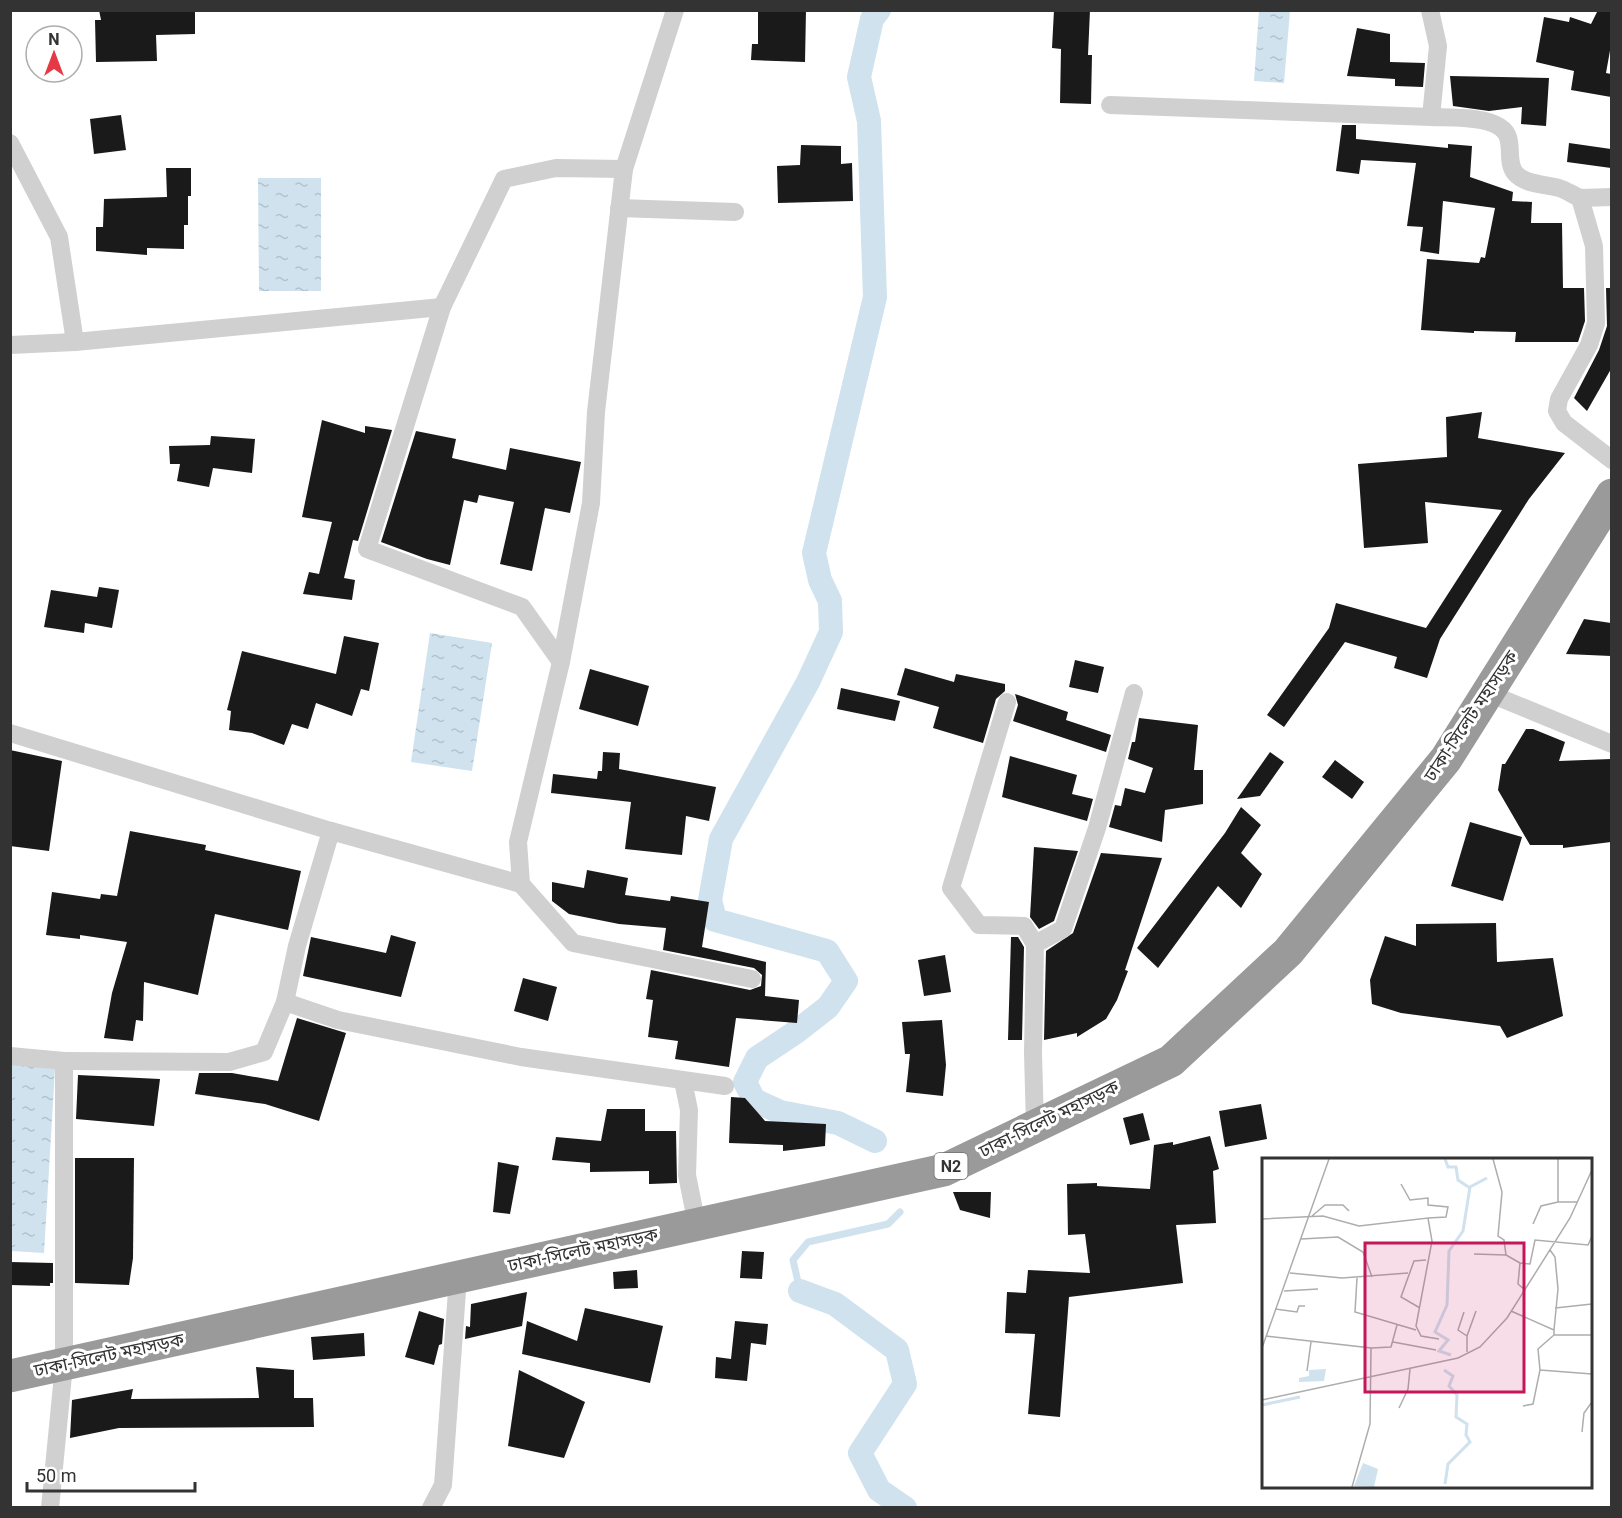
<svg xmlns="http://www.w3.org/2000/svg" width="1622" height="1518" viewBox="0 0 1622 1518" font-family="Roboto,'Noto Sans Bengali',sans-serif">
<defs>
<pattern id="water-ripples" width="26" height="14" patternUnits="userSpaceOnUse" patternTransform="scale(1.5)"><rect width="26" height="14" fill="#cfe2ee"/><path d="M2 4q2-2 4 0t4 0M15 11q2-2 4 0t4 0" fill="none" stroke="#b2c2cd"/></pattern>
</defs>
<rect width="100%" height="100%" fill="#fff"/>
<!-- water -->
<g fill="url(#water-ripples)">
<polygon points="1259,11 1290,11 1284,83 1254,81"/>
<polygon points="258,178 321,178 321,291 259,291"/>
<polygon points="430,633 492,643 472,771 411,762"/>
<polygon points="11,1064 55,1069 44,1253 11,1251"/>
</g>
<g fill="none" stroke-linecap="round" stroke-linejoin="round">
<!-- stream -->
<polyline stroke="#cfe2ee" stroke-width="7" points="800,1291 793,1260 808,1242 888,1224 900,1212"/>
<!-- canal -->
<g stroke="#cfe2ee" stroke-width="24">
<polyline points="875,1141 838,1123 780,1112 754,1100 745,1082 757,1058 796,1032 828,1007 846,981 827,951 715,920 710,900 721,839 808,682 831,632 830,601 820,580 814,553 875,297 869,121 859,77 872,19 879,10"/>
<polyline points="800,1291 835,1304 897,1350 905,1384 860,1453 879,1490 905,1508"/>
</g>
</g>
<!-- building -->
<g fill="#1a1a1a">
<polygon points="99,10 195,10 195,34 156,35 157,61 96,62 95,20 101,20"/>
<polygon points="758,10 806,10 805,62 751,60 752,44 758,44"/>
<polygon points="1054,10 1090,10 1088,55 1092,55 1091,104 1060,103 1061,49 1052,48"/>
<polygon points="1598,10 1611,10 1611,45 1606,73 1611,74 1611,97 1571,90 1574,71 1536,62 1544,17 1569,22 1570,17 1591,24"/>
<polygon points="1357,28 1390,34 1390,62 1425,63 1423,87 1395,86 1395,79 1347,76"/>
<polygon points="1450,76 1549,78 1546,126 1521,124 1522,107 1489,111 1453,106"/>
<polygon points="121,115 126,150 94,154 90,119"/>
<polygon points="1342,125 1356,125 1356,139 1448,148 1448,144 1472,146 1470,177 1513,192 1512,201 1532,202 1531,223 1562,223 1563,288 1584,288 1585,321 1578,342 1515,342 1516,332 1474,331 1474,333 1421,330 1427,259 1479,263 1481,257 1485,258 1495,208 1443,201 1439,254 1420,251 1423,227 1407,226 1416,163 1361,160 1359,174 1336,171"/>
<polygon points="1569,143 1611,149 1611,168 1567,162"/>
<polygon points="801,145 841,146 841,164 852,163 853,201 778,203 777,166 800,165"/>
<polygon points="166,168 191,168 191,196 188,196 188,225 184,225 184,249 147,248 147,255 96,251 96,227 103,227 104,199 167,197"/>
<polygon points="1606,288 1611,288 1611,369 1587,411 1574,398 1599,350 1607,326"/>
<polygon points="1482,412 1478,438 1565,453 1529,499 1440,639 1427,678 1394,668 1397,657 1345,642 1284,727 1267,715 1329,628 1336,603 1426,628 1502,510 1425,502 1428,543 1364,548 1358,464 1447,457 1446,417"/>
<polygon points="322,420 365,433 365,426 392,430 358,541 353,540 344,578 355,580 352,600 303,594 309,572 319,574 332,522 302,517"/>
<polygon points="416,431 456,439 452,458 506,470 510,448 581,462 570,513 545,508 532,571 500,564 514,502 479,495 477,503 464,500 450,565 427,559 381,542"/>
<polygon points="211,436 255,439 252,473 213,468 209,487 177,481 180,464 170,464 169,446 210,445"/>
<polygon points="99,587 119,590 112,628 85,623 84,633 44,627 51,590 97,597"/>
<polygon points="1584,619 1611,623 1611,656 1566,654"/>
<polygon points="344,636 379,643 369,691 361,689 352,716 316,703 308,729 292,724 284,745 252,733 229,730 231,711 227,710 242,651 336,674"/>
<polygon points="1075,660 1104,667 1098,693 1069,687"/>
<polygon points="905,668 954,682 956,674 1005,684 1005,691 996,699 983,743 933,728 939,707 897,695"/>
<polygon points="590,669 649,686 638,726 579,709"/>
<polygon points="841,688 900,701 895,721 837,709"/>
<polygon points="1015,694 1068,712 1066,720 1111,735 1106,752 1013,721 1018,705"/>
<polygon points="1139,718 1198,725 1194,770 1203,770 1203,804 1165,810 1162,842 1109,827 1115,805 1121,806 1125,788 1145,793 1153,768 1128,759 1132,742 1135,742"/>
<polygon points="1526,729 1533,729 1565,742 1559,761 1611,759 1611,842 1563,848 1563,845 1530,845 1498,790 1502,764 1505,764"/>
<polygon points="10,750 62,761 49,851 10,846"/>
<polygon points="603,752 620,753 619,769 716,787 709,821 686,816 682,855 625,849 631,802 551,793 553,774 597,779 598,771 602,771"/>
<polygon points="1270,752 1284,762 1260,796 1237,799"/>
<polygon points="1010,756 1077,775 1072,794 1093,799 1087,821 1002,797"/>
<polygon points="1335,760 1364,782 1352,799 1322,777"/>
<polygon points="1241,807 1261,825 1241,853 1262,874 1241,908 1218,886 1158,968 1137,948 1225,833"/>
<polygon points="1470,822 1522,837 1503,901 1451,886"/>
<polygon points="130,831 206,845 205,850 301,871 288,930 215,914 198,995 144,982 143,1021 136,1020 133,1041 104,1038 112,993 127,942 80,935 80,939 46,935 52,892 100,899 101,894 117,896"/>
<polygon points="1034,847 1078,851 1054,921 1039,929 1030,917"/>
<polygon points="1101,853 1162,858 1125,970 1128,971 1117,1000 1106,1019 1077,1037 1077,1033 1044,1040 1046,951 1073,933"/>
<polygon points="587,870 628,878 625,895 670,901 671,896 709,902 702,947 766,962 765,996 799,1000 797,1023 736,1018 729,1067 675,1059 678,1041 648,1037 653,1000 646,999 651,970 750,990 761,986 762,975 754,968 663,950 666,928 619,924 569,914 552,901 552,882 584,888"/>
<polygon points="1496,923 1497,962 1553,958 1563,1016 1507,1038 1500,1026 1401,1013 1372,1004 1370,980 1385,936 1416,946 1416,924"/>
<polygon points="391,935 416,942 401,997 303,976 311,937 386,953"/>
<polygon points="1011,937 1018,937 1024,947 1022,1040 1008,1040"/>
<polygon points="945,955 951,992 924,996 918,960"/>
<polygon points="523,978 557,987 548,1021 514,1011"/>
<polygon points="297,1018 346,1033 319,1121 265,1104 195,1094 199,1073 232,1073 278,1081"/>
<polygon points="942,1020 946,1065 943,1096 906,1092 910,1054 905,1054 902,1022"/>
<polygon points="78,1075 160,1079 154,1126 76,1119"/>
<polygon points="731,1097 745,1098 765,1121 826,1124 825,1146 783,1151 783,1145 729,1143"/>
<polygon points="1261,1104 1267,1139 1225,1147 1219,1111"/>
<polygon points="607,1109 645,1109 645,1131 676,1131 677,1183 649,1184 649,1171 590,1172 590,1163 552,1160 556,1137 601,1141"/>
<polygon points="1143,1113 1150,1140 1130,1145 1123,1118"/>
<polygon points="1210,1136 1219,1169 1213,1171 1216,1223 1176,1225 1183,1283 1069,1297 1060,1417 1028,1414 1035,1334 1005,1333 1007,1292 1026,1293 1028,1270 1090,1273 1085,1234 1068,1235 1067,1184 1097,1183 1097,1186 1150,1189 1154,1145 1173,1142 1173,1145"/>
<polygon points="75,1158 134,1158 133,1258 129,1285 75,1283"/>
<polygon points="498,1162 519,1166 510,1214 493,1212"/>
<polygon points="953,1192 991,1192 990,1218 960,1210"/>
<polygon points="742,1251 764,1252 762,1279 740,1278"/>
<polygon points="10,1262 53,1263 53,1283 50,1283 50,1286 10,1285"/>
<polygon points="637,1270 638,1288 614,1289 613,1272"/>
<polygon points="527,1292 522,1326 465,1339 466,1326 470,1327 471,1304"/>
<polygon points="585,1308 663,1326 650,1383 522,1354 527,1321 577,1341"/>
<polygon points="419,1311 444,1319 442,1344 439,1345 434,1365 405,1357"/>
<polygon points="735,1321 768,1324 766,1345 751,1343 747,1381 715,1378 716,1357 731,1359"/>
<polygon points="364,1333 365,1356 313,1360 311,1337"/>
<polygon points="256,1367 294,1370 294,1398 313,1398 314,1427 119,1428 70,1438 72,1400 133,1389 131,1399 259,1398"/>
<polygon points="519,1370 585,1402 564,1458 508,1446"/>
</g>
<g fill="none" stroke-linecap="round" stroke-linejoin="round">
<!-- street -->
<g stroke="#d0d0d0" stroke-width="18">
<polyline points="675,10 624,169 596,412 591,503 561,662 518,842 521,884 573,943 752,979"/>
<path d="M1430,10l8,36 -7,71c21,1 76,-3 78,25 2,10 -1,22 6,31 10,12 31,11 44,15 7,2 14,7 21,10l14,48 2,77 -7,22 -30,54 -2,12 7,12 48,37"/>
<polyline points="1110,105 1431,117"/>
<polyline points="10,143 59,237 75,342"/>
<polyline points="1580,198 1612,197"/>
<polyline points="619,208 735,212"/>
<polyline points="10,345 75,342 442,307"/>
<polyline points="561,662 522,607 367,549 442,307 504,179 556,168 624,169"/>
<polyline points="1488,693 1612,744"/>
<polyline points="1007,702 951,888 979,925 1024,926 1035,944"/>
<polyline points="10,733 331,831 521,884"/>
<polyline points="285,1002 338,1020 521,1057 725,1086"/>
<polyline points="10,1056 64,1061 64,1365 50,1508"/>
<polyline points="64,1061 229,1062 264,1052 285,1002 297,946 331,831"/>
<polyline points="683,1081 689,1110 687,1175 697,1225"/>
<polyline points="1035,1126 1033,1053 1035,944 1063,929 1097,828 1134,693"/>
<polyline points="431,1508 443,1485 458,1277"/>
</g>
<!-- highway -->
<polyline stroke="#9a9a9a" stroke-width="33" points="10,1376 944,1170 1171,1061 1288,952 1446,759 1612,495"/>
</g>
<g text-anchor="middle" stroke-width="6" stroke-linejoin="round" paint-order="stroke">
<!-- shield labels -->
<rect fill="#fff" stroke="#707070" stroke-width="1.5" x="934.5" y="1153" width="33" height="26" rx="4.5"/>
<g font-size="16" font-weight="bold" fill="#333">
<text x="951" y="1172">N2</text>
</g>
<!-- street labels -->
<g font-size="18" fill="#333" stroke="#fff">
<text transform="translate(1471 716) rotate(-56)" y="6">ঢাকা-সিলেট মহাসড়ক</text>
<text transform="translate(1049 1119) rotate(-26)" y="6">ঢাকা-সিলেট মহাসড়ক</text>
<text transform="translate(583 1250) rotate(-12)" y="6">ঢাকা-সিলেট মহাসড়ক</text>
<text transform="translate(109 1355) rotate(-12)" y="6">ঢাকা-সিলেট মহাসড়ক</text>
</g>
</g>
<!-- overview -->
<g transform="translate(1262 1158)">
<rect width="330" height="330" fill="#fff"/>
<path d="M64,211l-2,12 -25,1v-4l10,-2v-6zM101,305l15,6 -4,18 -20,-1z" fill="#cfe2ee"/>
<path fill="none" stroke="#cfe2ee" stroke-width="3" d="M183,1l3,8h8l2,13 12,8M189,197l-12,-4 9,-11 -13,-8 12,-27 2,-54 14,-20 7,-44 17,-9M182,212l9,6 -4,10 8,9 -1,22 11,7 -1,11 4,7 -22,22 -3,20M0,247l38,-8"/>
<path fill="none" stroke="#adadad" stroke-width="1.5" d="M231,1l9,33 -4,44 6,4 2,15 14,8 -2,21 7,6M296,1v43h20M139,26l9,16 18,-2v7l20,2 -2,10 -18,1M50,58l13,-11h18l6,6M0,61l61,-3 36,10 69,-8 4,23 -16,85 5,10 18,3M271,66l8,-18 17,-4M39,81l37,-2 25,15 9,25M288,92l5,7 3,32 -4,41M212,96l32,1M258,105l10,1 5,-24 53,5 4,-9M28,115l52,5 66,-5M95,120l-2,34 61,18M22,133l34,-2M158,150l-19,-11 13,-36 12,-1M293,150l37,-4M13,151l22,3 2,-6h6M249,153l43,19v5h38M202,154l-6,18 9,6M4,178l105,12 -1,76 -18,63M131,184l43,8M0,190l67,-189M109,190l20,-1 6,-22M205,194v-16l9,-25M278,212l52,4M45,213l4,-29M0,242l196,-42 22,-11 27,-29 63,-100 22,-48M261,248l10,-2 7,-34 -2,-21 16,-14M137,250l9,-19 2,-20M320,274l2,-19 8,-11"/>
<path fill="#c2185b" fill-opacity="0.15" stroke="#c2185b" stroke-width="3" d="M103,85h159v149h-159z"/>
<rect width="330" height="330" fill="none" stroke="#333" stroke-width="3"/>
</g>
<!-- border -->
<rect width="1622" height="1518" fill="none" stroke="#333333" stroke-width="24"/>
<!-- north arrow -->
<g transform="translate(54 54)"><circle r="28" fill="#ffffff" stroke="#adadad" stroke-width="1.5"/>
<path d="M0-4.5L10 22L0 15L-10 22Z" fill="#e63946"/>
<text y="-9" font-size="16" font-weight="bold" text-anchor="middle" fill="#333333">N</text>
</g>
<!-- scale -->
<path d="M27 1482v9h168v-9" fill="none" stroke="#333333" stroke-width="3"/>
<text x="36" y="1482" font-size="18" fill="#333333" stroke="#ffffff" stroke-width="4.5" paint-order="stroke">50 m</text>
</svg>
